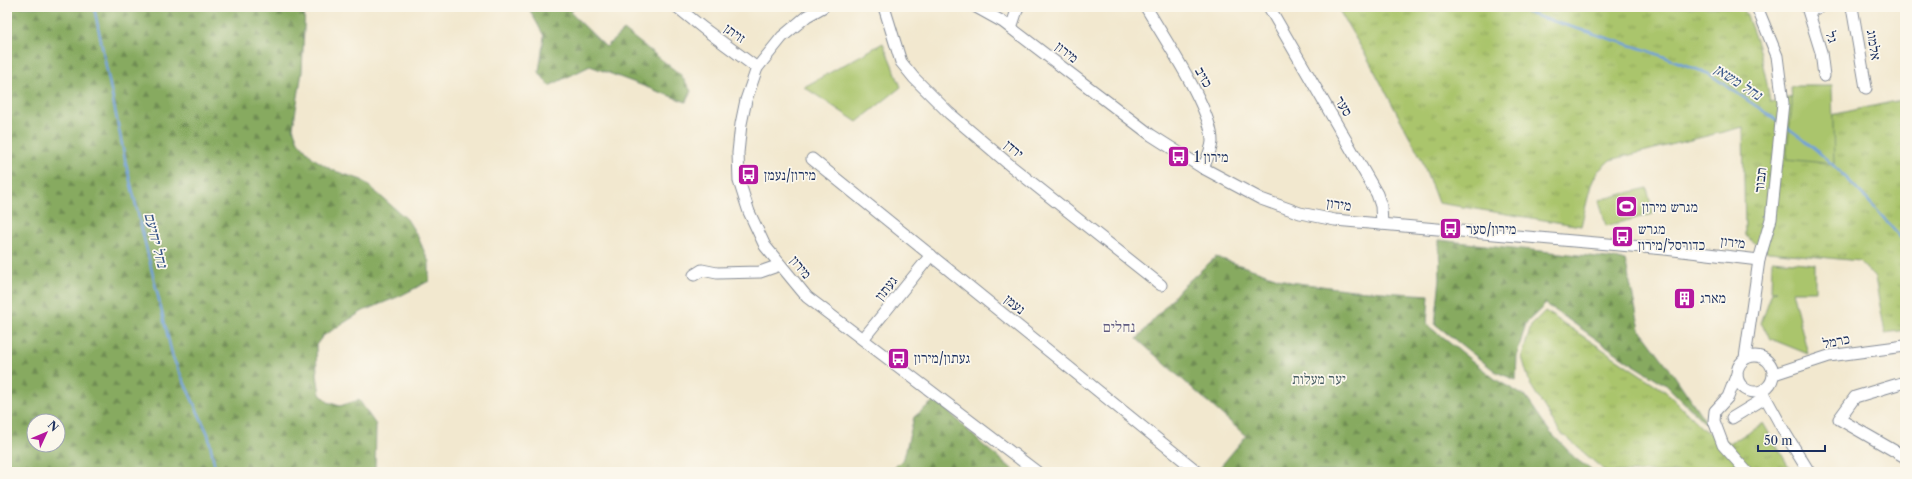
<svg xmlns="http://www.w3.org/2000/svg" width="1912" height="479" viewBox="0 0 1912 479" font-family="'Libre Caslon Text','Frank Ruhl Libre',serif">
<defs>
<pattern id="grass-tufts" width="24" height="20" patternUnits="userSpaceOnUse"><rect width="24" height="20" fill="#aac56c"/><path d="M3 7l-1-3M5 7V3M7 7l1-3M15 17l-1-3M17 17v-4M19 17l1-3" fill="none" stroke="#8aa05c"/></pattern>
<pattern id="forest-firs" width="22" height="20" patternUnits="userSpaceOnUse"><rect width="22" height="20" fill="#87aa60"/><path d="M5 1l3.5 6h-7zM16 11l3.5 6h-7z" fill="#6e8b52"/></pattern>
</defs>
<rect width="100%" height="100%" fill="#fbf7ec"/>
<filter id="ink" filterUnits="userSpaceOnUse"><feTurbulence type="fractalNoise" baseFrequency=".025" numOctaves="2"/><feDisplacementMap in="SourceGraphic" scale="8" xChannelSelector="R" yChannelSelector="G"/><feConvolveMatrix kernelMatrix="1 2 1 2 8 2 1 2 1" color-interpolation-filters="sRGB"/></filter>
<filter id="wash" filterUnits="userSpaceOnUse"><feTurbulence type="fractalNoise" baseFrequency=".012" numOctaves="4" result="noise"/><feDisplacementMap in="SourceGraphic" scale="16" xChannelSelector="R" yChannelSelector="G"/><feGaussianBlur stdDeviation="0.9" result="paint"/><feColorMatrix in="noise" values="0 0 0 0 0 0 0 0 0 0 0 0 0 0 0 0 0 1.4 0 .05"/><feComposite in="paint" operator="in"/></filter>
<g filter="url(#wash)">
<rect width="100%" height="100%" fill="#f2e8cf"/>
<!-- grass -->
<g fill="url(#grass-tufts)" stroke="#627a65">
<path d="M1337,7h406c14,31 22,61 27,95l49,-10 3,25 79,-17 4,5v225l-20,3 -10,-55 -16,-17 -90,-9 -24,-16 -2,-109 -133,33 -13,12 -6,13 -10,41 -143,-23 -17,-45 -53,-99z"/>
<polygon points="1545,311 1665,391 1704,430 1731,443 1763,423 1792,472 1606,472 1559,431 1530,384 1522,357 1531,325"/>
</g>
<!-- forest -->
<g fill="url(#forest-firs)" stroke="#516c5f" fill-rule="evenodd">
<path d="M7,7h298l-3,65 -9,56 5,13 15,17 19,12 30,10 45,39 11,18 11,25v19l-29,15 -37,15 -40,25 -7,9 1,30 3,19 8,8 12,4 19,-6 17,25 -1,47h-368zM34,421h24v24h-24z"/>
<polygon points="528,7 577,7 570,12 606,47 624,30 681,75 691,91 686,102 590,66 549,86 539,72 544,36"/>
<polygon points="1439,240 1625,260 1640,329 1672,372 1710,428 1665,384 1629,362 1546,304 1526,323 1517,355 1516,380 1496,372 1435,324 1440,279"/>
<polygon points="1216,257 1290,282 1353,290 1429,295 1427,325 1495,379 1526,397 1550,432 1576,459 1594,472 1216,472 1246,436 1137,339 1183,286"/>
<polygon points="936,399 983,445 1016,472 890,472 904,458 914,417"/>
</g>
<!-- green -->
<g fill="#aac56c" stroke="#627a65">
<polygon points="883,43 901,87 857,122 804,87"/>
<polygon points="1791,86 1832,86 1834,164 1786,159 1792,105"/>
<polygon points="1647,188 1653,214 1606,226 1599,200"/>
<polygon points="1772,260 1815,264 1815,291 1792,291 1808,354 1771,339 1761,323 1772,292 1777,291 1771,291"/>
</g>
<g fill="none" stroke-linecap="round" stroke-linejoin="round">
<!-- stream -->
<g stroke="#70a0da" stroke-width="2.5">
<polyline points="94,7 126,164 173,358 208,434 216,472"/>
<polyline points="1518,7 1530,14 1649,51 1709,74 1778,121"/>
<path d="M1784,125c46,32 85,75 121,118"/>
</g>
</g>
</g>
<g filter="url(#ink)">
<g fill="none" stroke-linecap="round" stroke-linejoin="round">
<defs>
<g id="minor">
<polyline points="677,7 703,28 757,68"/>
<polyline points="823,7 807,16 782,37 757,68 746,100 741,124 738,153 739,181 749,212 765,246 807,297 1037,472"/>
<polyline points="884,7 901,62 914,78 949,113 1011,166 1161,285"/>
<polyline points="976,7 1003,22 1151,135 1203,168 1261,199 1300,213 1335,220 1665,249 1759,260"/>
<path d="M1146,7c17,30 67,103 66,135 -1,9 -5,17 -9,26"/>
<polyline points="1269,7 1377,194 1381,206 1382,224"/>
<polyline points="1807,7 1821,52 1824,76"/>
<polyline points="1852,7 1866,88"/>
<polyline points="1809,11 1820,7"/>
<polyline points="1011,28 1018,7"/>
<polyline points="812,159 1198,472"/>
<polyline points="694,275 702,270 717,273 760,272 780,265"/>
<polyline points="863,339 931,255"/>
<circle cx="1755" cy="374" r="18"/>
<polyline points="1745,358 1759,260 1771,219 1783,103 1777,56 1757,7"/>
<polyline points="1737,374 1728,397 1715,411 1714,421 1723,445 1747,472"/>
<polyline points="1774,374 1829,356 1905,346"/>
<polyline points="1905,382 1855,397 1839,419 1905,457"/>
<polyline points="1762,391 1785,433 1809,472"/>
<polyline points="1732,418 1765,398"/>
</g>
</defs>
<!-- minor casing -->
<use href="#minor" stroke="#868c96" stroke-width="13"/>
<!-- minor -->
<use href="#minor" stroke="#fff" stroke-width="11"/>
</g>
</g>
<!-- icons -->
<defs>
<symbol id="bus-square" viewBox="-11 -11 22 22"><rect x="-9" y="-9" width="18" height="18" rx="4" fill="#b5179e" stroke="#fbf7ec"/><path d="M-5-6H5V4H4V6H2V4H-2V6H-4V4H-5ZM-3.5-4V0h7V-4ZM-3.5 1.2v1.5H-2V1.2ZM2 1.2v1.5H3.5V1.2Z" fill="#fff"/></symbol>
<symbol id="stadium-square" viewBox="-11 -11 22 22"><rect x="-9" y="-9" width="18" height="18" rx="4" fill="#b5179e" stroke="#fbf7ec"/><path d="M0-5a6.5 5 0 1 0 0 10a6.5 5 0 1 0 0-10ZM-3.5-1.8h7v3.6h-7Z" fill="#fff"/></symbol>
<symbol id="building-square" viewBox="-11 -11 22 22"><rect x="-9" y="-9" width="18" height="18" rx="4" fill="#b5179e" stroke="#fbf7ec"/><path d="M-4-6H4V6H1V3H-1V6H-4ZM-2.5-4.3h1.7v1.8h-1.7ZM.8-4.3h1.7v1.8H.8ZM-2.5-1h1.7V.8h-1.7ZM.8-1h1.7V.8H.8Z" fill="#fff"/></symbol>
</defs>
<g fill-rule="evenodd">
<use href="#bus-square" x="1166" y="144" width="25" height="25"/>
<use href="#bus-square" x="736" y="162" width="25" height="25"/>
<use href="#stadium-square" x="1614" y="194" width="25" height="25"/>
<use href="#bus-square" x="1438" y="216" width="25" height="25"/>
<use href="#bus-square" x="1610" y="224" width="25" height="25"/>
<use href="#building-square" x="1672" y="286" width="25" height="25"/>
<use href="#bus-square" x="886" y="346" width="25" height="25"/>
</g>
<g text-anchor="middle" stroke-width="3.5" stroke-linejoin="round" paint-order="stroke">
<!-- street labels -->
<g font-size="14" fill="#1b2f5e" stroke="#fbf7ec">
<text transform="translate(735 33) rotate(36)" y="5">זויתן</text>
<text transform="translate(1832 37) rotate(74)" y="5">גל</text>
<text transform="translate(1874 45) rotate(81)" y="5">אלמוג</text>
<text transform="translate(1067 52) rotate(38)" y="5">מירון</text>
<text transform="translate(1204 77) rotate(61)" y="5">כזיב</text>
<text transform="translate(1344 106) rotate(60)" y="5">סער</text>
<text transform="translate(1014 149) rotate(40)" y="5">ירדן</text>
<text transform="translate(1760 180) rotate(-84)" y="5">תבור</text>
<text transform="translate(1339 204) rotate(8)" y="5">מירון</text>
<text transform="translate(1733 242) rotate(7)" y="5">מירון</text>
<text transform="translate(801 267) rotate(50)" y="5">מירון</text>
<text transform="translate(886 288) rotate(-51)" y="5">געתון</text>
<text transform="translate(1015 304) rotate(39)" y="5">נעמן</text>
<text transform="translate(1836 341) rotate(-11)" y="5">כרמל</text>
</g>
<!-- poi labels -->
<g font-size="14" fill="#1b2f5e" stroke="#fbf7ec" text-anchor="start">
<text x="1194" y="162">מירון 1</text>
<text x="764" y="180">מירון/נעמן</text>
<text x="1642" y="212">מגרש מירון</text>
<text x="1466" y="234">מירון/סער</text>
<text x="1638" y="234">מגרש<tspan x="1638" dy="16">כדורסל/מירון</tspan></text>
<text x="1700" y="303">מארג</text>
<text x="914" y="363">געתון/מירון</text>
</g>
<!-- park labels -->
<g font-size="14" fill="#465c62" stroke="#fbf7ec">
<text x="1319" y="384">יער מעלות</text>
</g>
<!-- water labels -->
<g font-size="15" font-style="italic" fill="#395789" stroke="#fbf7ec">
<text transform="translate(1738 82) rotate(33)" y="5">נחל משאן</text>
<text transform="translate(156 240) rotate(76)" y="5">נחל יחיעם</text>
</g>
<!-- neighbourhood labels -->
<g font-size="15" fill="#615c81" stroke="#fbf7ec">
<text x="1119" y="332">נחלים</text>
</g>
</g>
<!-- margin -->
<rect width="1912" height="479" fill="none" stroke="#fbf7ec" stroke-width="24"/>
<!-- north arrow -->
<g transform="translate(46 433) rotate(46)"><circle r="19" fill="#fbf7ec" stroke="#a1a7b3"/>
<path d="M0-3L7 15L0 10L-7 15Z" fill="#b5179e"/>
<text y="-6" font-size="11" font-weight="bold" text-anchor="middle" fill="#1b2f5e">N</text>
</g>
<!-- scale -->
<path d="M1758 445v6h67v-6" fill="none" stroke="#1b2f5e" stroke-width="2"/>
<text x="1764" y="445" font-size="12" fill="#1b2f5e" stroke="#fbf7ec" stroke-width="3" paint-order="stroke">50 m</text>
</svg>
